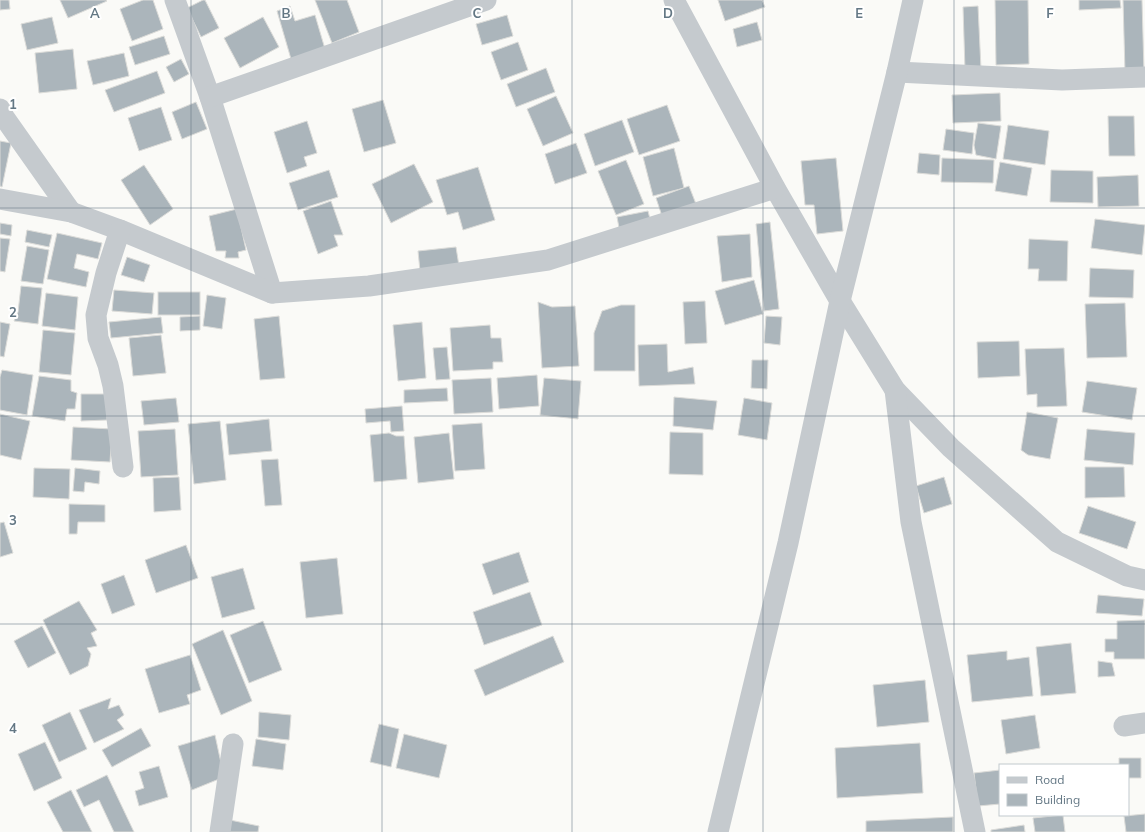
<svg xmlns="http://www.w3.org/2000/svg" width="1145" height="832" viewBox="0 0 1145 832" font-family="Mulish,sans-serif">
<rect width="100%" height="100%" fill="#fafaf7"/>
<!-- building -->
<g fill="#abb5bb" stroke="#dcdcd9">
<polygon points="0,0 9,0 10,9 0,10"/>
<polygon points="60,0 106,0 107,1 68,18"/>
<polygon points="143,0 153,0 163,29 132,41 120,9"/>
<polygon points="203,0 205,0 219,28 201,37 187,8"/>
<polygon points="315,0 347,0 359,32 332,43"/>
<polygon points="718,0 762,0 765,7 725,21"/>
<polygon points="995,0 1028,0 1029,64 996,65"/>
<polygon points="1079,0 1120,0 1121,8 1079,10"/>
<polygon points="1123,0 1142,0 1144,72 1125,73"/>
<polygon points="290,6 295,21 315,15 325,49 291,59 277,11"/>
<polygon points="978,6 981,69 965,70 963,7"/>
<polygon points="507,15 513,36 482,45 476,24"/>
<polygon points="52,17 58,43 27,50 21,24"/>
<polygon points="263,17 279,47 240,68 224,38"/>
<polygon points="757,22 762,40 737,47 733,29"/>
<polygon points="164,36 170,54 135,65 129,47"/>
<polygon points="518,42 528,70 501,80 491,52"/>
<polygon points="73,49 77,89 39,93 35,53"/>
<polygon points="124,53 129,76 93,85 87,61"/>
<polygon points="181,59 189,74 174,82 166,67"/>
<polygon points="546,68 555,92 516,107 507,84"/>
<polygon points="157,71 165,93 114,112 105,90"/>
<polygon points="1000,93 1001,121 953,123 952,95"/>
<polygon points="556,96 573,133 543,146 527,109"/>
<polygon points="383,100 396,143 364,152 352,109"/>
<polygon points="196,102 207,129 182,139 172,112"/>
<polygon points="667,105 680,141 639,155 627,119"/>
<polygon points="161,107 172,140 139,151 128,118"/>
<polygon points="1108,116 1134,116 1135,156 1109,156"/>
<polygon points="622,120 634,152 595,166 584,134"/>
<polygon points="307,121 317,153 304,157 307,166 287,173 274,132"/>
<polygon points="978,123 1001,126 996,159 976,155 974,145"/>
<polygon points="1008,125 1049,131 1045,165 1003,159"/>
<polygon points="946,129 974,133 972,154 943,150"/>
<polygon points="0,141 11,143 2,187 0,186"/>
<polygon points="576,143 587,173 555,184 545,154"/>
<polygon points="674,148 684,188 653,196 643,157"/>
<polygon points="919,153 940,155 939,175 917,173"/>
<polygon points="836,158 843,231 817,234 814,205 805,205 801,161"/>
<polygon points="942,158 994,160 993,183 941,182"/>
<polygon points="626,160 644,204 616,215 598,171"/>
<polygon points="1000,162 1032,168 1027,196 995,191"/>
<polygon points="414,164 433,202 391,223 372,184"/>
<polygon points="144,165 173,209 150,225 121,180"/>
<polygon points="478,167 495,220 463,230 458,212 447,215 436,180"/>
<polygon points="329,170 338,197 298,210 289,183"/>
<polygon points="1051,170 1093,171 1093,203 1050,202"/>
<polygon points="1138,175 1139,206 1098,207 1097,177"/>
<polygon points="689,186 696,204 662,216 656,198"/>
<polygon points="331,201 343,235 334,235 338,246 318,254 303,211"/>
<polygon points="237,209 246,250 238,252 239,258 225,258 226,251 216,251 209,216"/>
<polygon points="648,211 651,223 620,233 617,217"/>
<polygon points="1095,219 1145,225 1142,255 1091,248"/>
<polygon points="770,222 779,309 764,311 756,224"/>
<polygon points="0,223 12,225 11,236 0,234"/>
<polygon points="27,230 52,235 49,247 25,242"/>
<polygon points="57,233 102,243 98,259 77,254 74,268 89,272 86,287 47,279"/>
<polygon points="750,234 752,277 722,282 717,236"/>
<polygon points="0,238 10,239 5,272 0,271"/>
<polygon points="1029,239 1068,241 1067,281 1038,281 1039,269 1028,269"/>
<polygon points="27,246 49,250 43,284 21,281"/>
<polygon points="456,247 459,266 420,271 418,251"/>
<polygon points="127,257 150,265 144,282 121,275"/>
<polygon points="1090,268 1134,270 1133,298 1089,297"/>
<polygon points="754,280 763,314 725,325 715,291"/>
<polygon points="21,286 42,288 38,324 14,321 18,312"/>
<polygon points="114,290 154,293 152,314 112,311"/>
<rect x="158" y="292" width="42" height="23"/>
<polygon points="46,293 78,297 75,330 42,326"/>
<polygon points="207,295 226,298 222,329 203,326"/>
<polygon points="705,301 707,343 685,344 683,302"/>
<polygon points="538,302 552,307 575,306 579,366 542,368"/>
<polygon points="1125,303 1127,357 1087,358 1085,304"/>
<polygon points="621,305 635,305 635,371 594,371 594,333 602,311"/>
<polygon points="200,316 200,330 180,331 180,317"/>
<polygon points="279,316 285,378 260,380 254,319"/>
<polygon points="766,316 782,317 780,345 764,343"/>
<polygon points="161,317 163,333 111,338 109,322"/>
<polygon points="0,322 10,324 4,357 0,356"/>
<polygon points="422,322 426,378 398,381 393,325"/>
<polygon points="490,325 491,338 501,338 503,362 493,362 493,369 453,371 450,328"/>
<polygon points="43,330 75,333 71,375 39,372"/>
<polygon points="161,335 166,373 133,376 129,338"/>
<polygon points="1019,341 1020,376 978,378 977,342"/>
<polygon points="667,344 668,372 693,367 695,384 639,386 638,345"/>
<polygon points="447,347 450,379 436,380 433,348"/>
<polygon points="1064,348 1067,406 1037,407 1037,394 1027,395 1025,349"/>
<polygon points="752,360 768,360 767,389 751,388"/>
<polygon points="2,370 33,375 27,415 0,410 0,377"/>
<polygon points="537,375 539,406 499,409 497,378"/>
<polygon points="39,376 71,380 71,391 77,393 75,409 67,409 65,421 32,416"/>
<polygon points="491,378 493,412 454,414 452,380"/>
<polygon points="544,378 581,381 578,419 540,415"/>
<polygon points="1087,381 1137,388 1132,420 1082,412"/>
<polygon points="447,388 448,401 404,403 404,390"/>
<polygon points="81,394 107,394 107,420 81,421"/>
<polygon points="674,397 717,401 713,430 673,426"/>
<polygon points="176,398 179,422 144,425 141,401"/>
<polygon points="744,398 772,403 767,440 738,435"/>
<polygon points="402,406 404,431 391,432 390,421 366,423 365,409"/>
<polygon points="1027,412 1058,418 1050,459 1028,455 1021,450"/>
<polygon points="0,414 30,421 21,460 0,455"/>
<polygon points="269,419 272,451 229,455 226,424"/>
<polygon points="220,421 226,480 194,484 188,424"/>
<polygon points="482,423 485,469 455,471 452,425"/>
<polygon points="73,427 112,429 110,462 71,460"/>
<polygon points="175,429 178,475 141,477 138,431"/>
<polygon points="1087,429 1135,433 1133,465 1084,460"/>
<polygon points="670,432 703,433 703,475 669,474"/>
<polygon points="389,433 396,436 404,436 407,479 374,482 370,435"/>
<polygon points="449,433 454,479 418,483 414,437"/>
<polygon points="278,459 282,505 265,506 261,460"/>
<polygon points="1085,467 1124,467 1125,497 1085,498"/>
<polygon points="34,468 70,469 69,499 33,497"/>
<polygon points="75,468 100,471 99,484 85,482 84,492 73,491"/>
<polygon points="179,477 181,510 154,512 153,478"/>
<polygon points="944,477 952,504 924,513 916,486"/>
<polygon points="69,504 105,505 105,522 78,522 77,534 69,534"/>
<polygon points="1088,506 1136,522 1127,549 1079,533"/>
<polygon points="4,522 13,553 0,557 0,523"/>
<polygon points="186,545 198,578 156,593 145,560"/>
<polygon points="519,552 529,582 493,595 482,564"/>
<polygon points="337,558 343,614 306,618 300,562"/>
<polygon points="243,568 255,609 222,618 211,577"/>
<polygon points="124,575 135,605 112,614 101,584"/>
<polygon points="530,592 542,625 484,645 473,612"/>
<polygon points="1098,595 1144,599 1142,616 1096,613"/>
<polygon points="79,601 97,630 91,633 97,646 87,648 91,654 88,666 70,675 43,620"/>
<polygon points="1145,620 1145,659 1114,659 1114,652 1105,652 1105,639 1117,639 1117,621"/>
<polygon points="263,621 282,670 249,683 230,635"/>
<polygon points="42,626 56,653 28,668 14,641"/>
<polygon points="223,630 252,701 221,715 192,644"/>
<polygon points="553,636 564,662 485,696 474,670"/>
<polygon points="1071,643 1076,693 1041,696 1036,647"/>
<polygon points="1007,651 1007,660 1029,657 1033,696 972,702 967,655"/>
<polygon points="190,655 201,690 187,695 190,704 159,713 145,669"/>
<polygon points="1098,661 1112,663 1115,676 1098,677"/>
<polygon points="925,680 929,722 877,727 873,685"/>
<polygon points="111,698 108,709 119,705 124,715 117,720 124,729 94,743 79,710"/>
<polygon points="70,712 87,749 59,762 42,725"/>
<polygon points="259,712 291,715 289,740 258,737"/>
<polygon points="1035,715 1040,748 1006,754 1001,720"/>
<polygon points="379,724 399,729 391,767 370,762"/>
<polygon points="141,728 151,746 112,767 102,750"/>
<polygon points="404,734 447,745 439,778 396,768"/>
<polygon points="215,735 224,777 192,790 178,746"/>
<polygon points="256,739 286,744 283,770 252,766"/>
<polygon points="45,742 62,778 34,791 18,754"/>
<polygon points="920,743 923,793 837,798 835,748"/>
<polygon points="1119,758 1141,758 1141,778 1128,778 1128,765 1119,765"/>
<polygon points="159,766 168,797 139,806 135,791 144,788 139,772"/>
<polygon points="1000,770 1000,804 978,806 974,773"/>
<polygon points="107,775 134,832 114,832 99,800 84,807 76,790"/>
<polygon points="71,790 92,832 63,832 47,802"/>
<polygon points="1145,814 1145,832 1126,832 1124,816"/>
<polygon points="1063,815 1065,832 1035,832 1033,818"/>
<polygon points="953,817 953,832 866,832 866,821"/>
<polygon points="230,820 259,826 258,832 227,832"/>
<polygon points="1024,825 1025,832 991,832 991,830"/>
</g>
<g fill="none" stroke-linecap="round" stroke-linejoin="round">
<!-- minor -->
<g stroke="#c5cace" stroke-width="21">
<polyline points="175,0 210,97 272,293"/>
<polyline points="674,0 775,188 840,301 895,390 951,448 1057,542 1127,576 1145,580"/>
<polyline points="897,72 1062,80 1145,77"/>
<polyline points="210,97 486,0"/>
<polyline points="0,109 4,117 71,212"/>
<polyline points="0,199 71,212 120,230 272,293 369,286 548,260 775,188"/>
<polyline points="120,230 106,273 96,315 98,338 108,365 113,386 123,467"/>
<polyline points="895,390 911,522 975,832"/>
<polyline points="1124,726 1145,723"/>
<polyline points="220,832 233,744"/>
<polyline points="718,832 788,543 840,301 897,72 913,0"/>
</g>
</g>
<!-- grid -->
<path fill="none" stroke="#637784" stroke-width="1" stroke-opacity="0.55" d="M191,0v832M382,0v832M572,0v832M763,0v832M954,0v832M0,208h1145M0,416h1145M0,624h1145"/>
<g font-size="13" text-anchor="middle" font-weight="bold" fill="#637784" stroke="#fff" stroke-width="4" stroke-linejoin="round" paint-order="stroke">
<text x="95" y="18">A</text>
<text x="286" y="18">B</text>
<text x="477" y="18">C</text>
<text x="668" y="18">D</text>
<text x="859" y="18">E</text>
<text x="1050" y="18">F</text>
<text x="13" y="109">1</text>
<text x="13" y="317">2</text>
<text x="13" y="525">3</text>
<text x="13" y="733">4</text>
</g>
<!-- legend -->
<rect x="999" y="764" width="130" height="52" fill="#ffffff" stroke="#c1c9ce"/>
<rect x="1007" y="777" width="20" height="6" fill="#c5cace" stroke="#c1c9ce"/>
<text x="1035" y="784" font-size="12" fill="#637784">Road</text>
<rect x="1007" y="794" width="20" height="12" fill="#abb5bb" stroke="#c1c9ce"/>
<text x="1035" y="804" font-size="12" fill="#637784">Building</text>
</svg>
